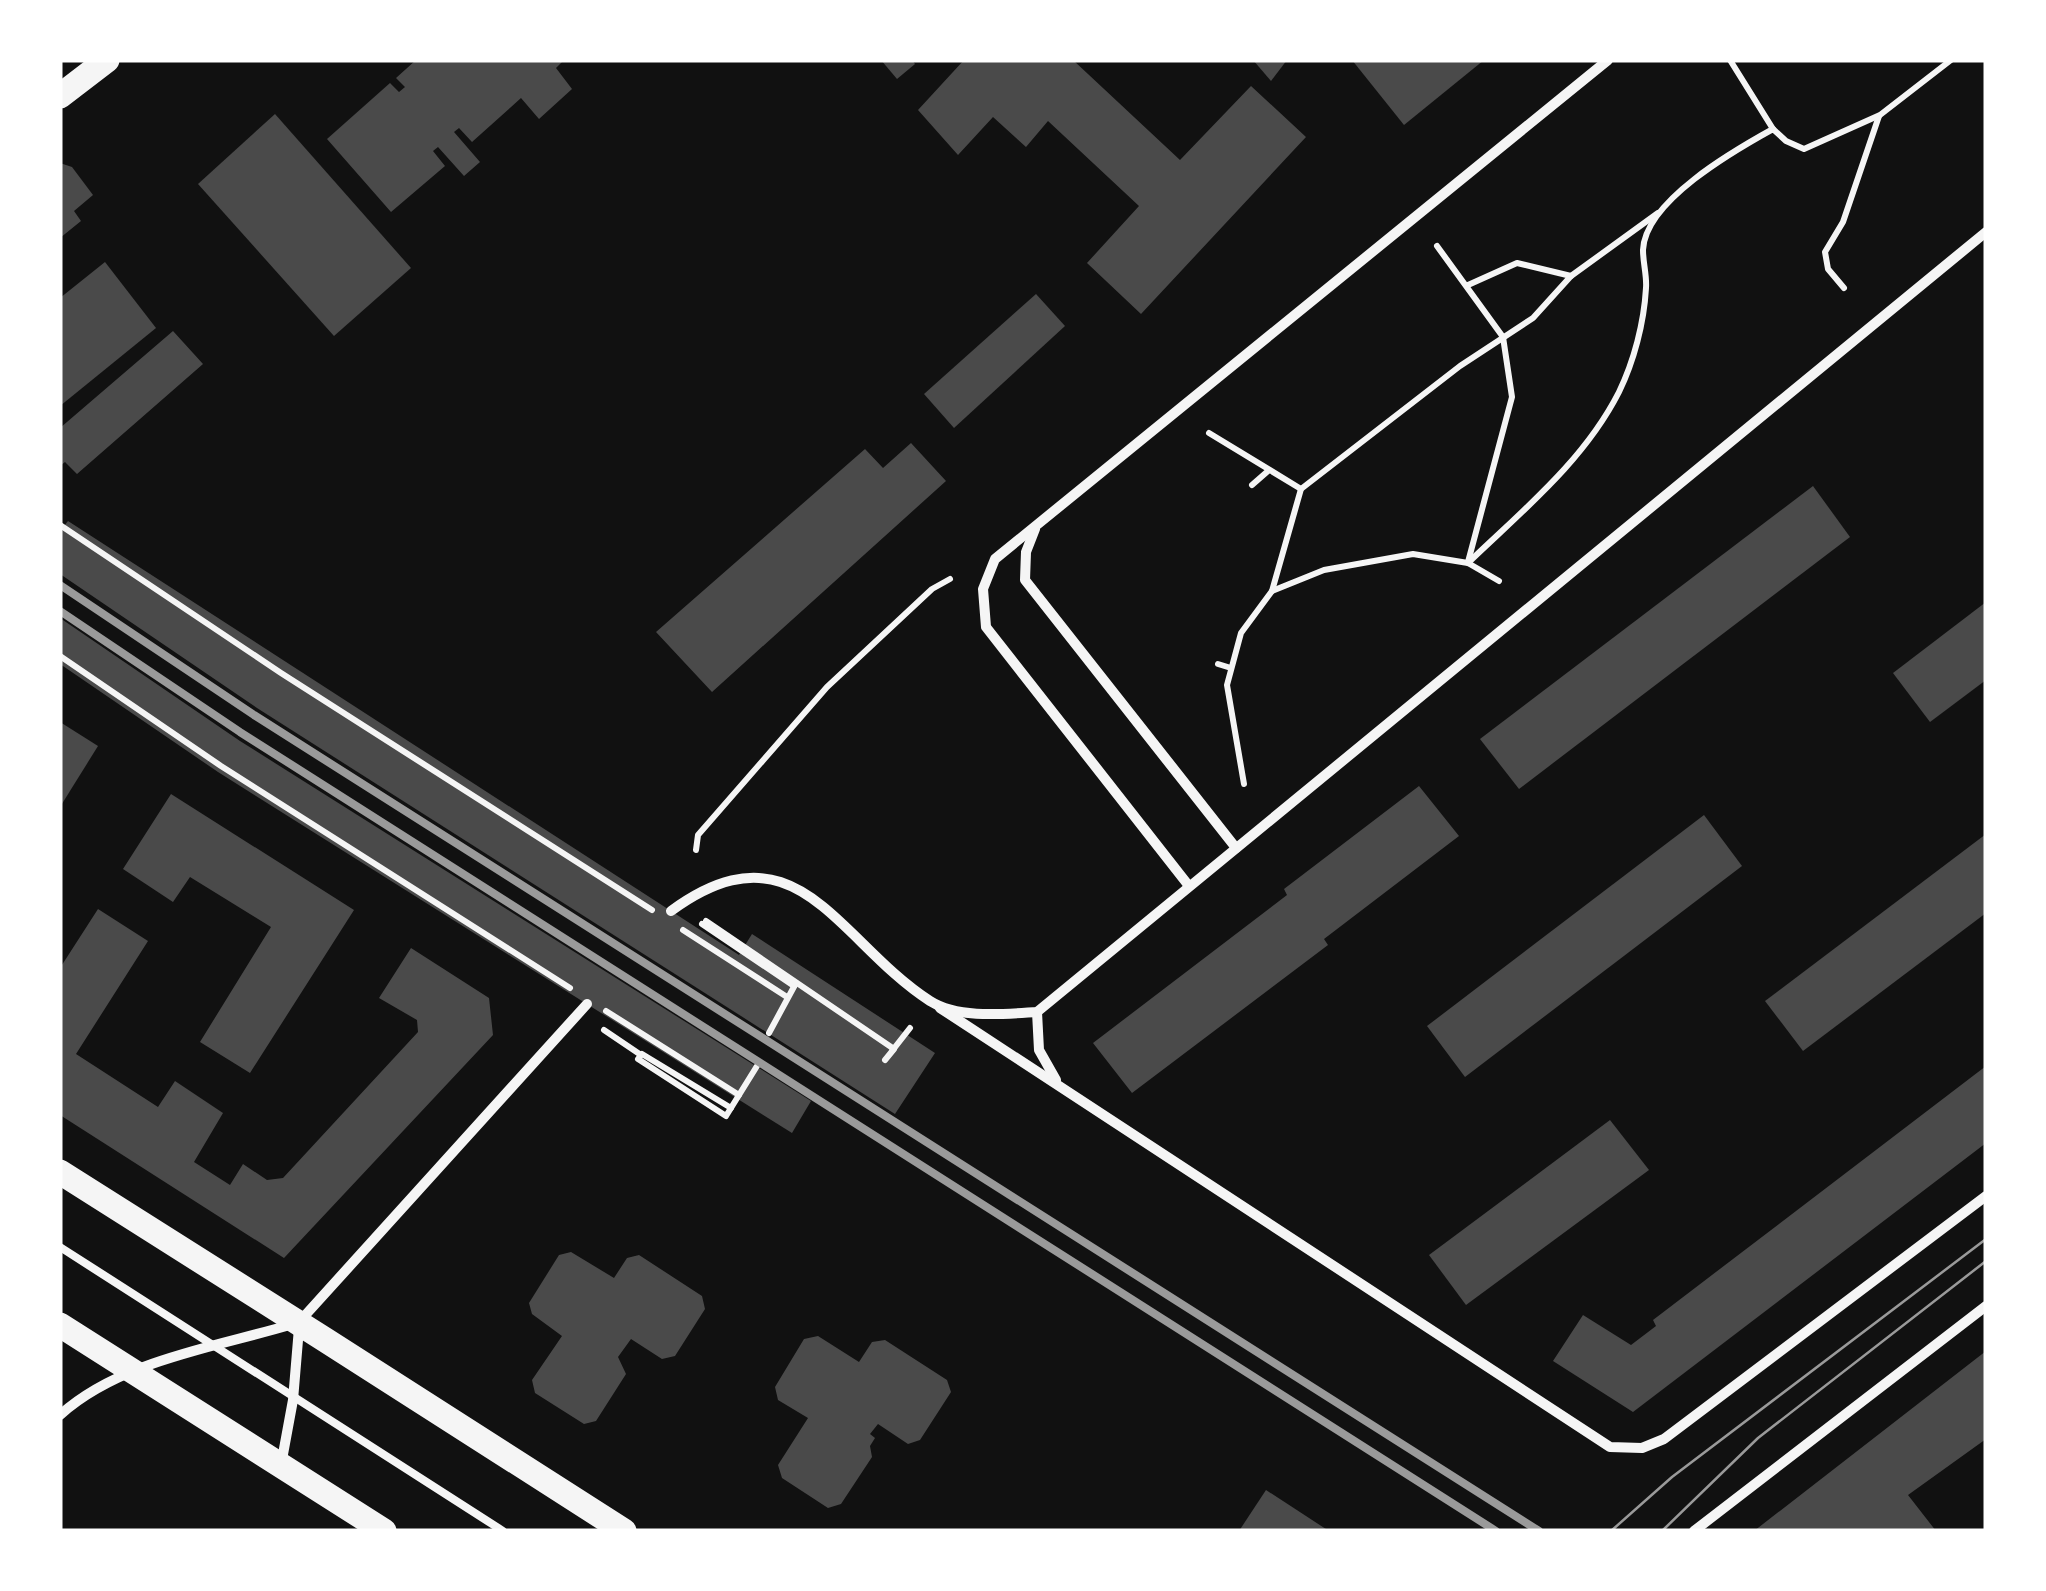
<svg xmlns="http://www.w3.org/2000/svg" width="2046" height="1591" viewBox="0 0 2046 1591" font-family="Mulish,sans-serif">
<rect width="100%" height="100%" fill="#111"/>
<!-- building -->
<g fill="#4a4a4a">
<polygon points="416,60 564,60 556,68 572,89 539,119 521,98 472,142 459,128 454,132 480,162 464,176 438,147 433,151 445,166 391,212 327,139 390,83 399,92 405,87 396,78"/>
<polygon points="881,60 912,60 915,64 897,79"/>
<polygon points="964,60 1073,60 1180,160 1251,86 1306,137 1141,314 1087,263 1139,206 1048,121 1026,147 993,117 958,155 918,110"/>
<polygon points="1253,60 1287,60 1271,81"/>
<polygon points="1352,60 1484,60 1404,125"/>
<polygon points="275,114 411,268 334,336 198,184"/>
<polygon points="60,163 72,167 93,195 74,211 81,221 60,238"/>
<polygon points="105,262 156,328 60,406 60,298"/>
<polygon points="1036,294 1065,326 954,428 924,394"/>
<polygon points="173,331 203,364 77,474 65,462 60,466 60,428"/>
<polygon points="911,443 946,481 712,692 656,632 865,449 883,468"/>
<polygon points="1813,486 1850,537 1519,789 1480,739"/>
<polygon points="68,521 739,955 752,934 935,1053 895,1114 257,708 60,574 60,531"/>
<polygon points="1986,602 1986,680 1930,722 1893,673"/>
<polygon points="60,618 240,741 811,1101 792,1133 218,772 60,664"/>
<polygon points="60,722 98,746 60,807"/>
<polygon points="1419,786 1459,836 1324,939 1328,945 1132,1093 1093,1043 1287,895 1284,889"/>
<polygon points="171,794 354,910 250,1073 200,1042 271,927 190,877 173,902 123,869"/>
<polygon points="1704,815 1742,866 1465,1077 1427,1026"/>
<polygon points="1986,834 1986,913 1803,1051 1765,1001"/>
<polygon points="98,909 148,941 76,1054 158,1107 175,1081 223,1113 194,1162 230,1185 243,1164 267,1180 283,1178 418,1032 417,1020 379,998 411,948 489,998 493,1035 284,1258 60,1115 60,968"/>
<polygon points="1986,1066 1986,1143 1633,1412 1553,1361 1583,1315 1631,1345 1656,1326 1653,1320"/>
<polygon points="1610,1120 1649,1170 1466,1305 1429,1255"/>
<polygon points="571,1252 614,1278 627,1258 639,1255 702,1296 705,1309 675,1356 662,1359 631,1339 618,1357 626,1374 596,1421 584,1424 535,1393 532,1380 562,1336 532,1314 529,1303 559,1255"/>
<polygon points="818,1336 859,1362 872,1342 885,1340 947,1380 951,1392 920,1440 908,1444 878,1424 870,1434 875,1438 870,1446 872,1457 841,1504 828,1508 782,1478 778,1465 808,1418 778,1400 775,1387 804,1339"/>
<polygon points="1986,1351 1986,1439 1908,1495 1936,1531 1754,1531"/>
<polygon points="1266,1490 1329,1531 1239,1531"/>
</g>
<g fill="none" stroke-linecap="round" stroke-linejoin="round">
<!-- path -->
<g stroke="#f5f5f5" stroke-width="6">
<polyline points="1730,60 1773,129"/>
<polyline points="1437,246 1503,337 1512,397 1468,562"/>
<polyline points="1468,285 1517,263 1571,276"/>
<polyline points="1844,288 1828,269 1825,252 1843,222 1879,116"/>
<polyline points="1209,433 1301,489"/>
<polyline points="1252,485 1268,471"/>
<polyline points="60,525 281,673 652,910"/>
<path d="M1468,563c54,-52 116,-102 151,-171 15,-31 25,-69 27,-104 1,-12 -3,-25 -3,-38 2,-49 92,-100 130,-121l13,12 18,8 76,-34 71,-55"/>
<polyline points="1272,591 1301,489 1460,366 1533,318 1571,276 1658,213"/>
<polyline points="60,656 221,766 570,988"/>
<polyline points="1218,664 1231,668"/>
<polyline points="1244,784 1227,685 1241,633 1272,591 1324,570 1413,554 1468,563 1499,581"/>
<polyline points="696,850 698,835 827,687 932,589 950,579"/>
<polyline points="706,921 894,1049 885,1060"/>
<polyline points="702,924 794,986"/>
<polyline points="683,930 787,997"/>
<polyline points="606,1011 739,1095"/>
<polyline points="604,1030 641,1055 638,1059 726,1116 757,1066"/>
<polyline points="769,1033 796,983"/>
<polyline points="892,1051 910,1028"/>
<polyline points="642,1054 731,1108"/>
</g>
<!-- service -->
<polyline stroke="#f5f5f5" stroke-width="8" points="60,1247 503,1531"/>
<!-- minor -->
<g stroke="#f5f5f5" stroke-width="10">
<polyline points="1035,529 1026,552 1025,580 1236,848"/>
<polyline points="1189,886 986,627 983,589 995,559 1608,60"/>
<path d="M671,911c126,-92 166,30 259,90 28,18 74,13 107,11l949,-780"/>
<polyline points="940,1008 1610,1447 1642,1448 1664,1439 1986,1196"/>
<polyline points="1037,1012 1039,1050 1056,1080"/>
<polyline points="300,1321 587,1004"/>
<path d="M60,1415c61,-55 157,-68 233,-91"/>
<polyline points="281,1465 293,1400 299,1328"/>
<polyline points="1694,1531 1986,1306"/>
</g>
<!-- primary -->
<g stroke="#f5f5f5" stroke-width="25">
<polyline points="60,96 107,60"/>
<path d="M60,1172c189,119 376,238 564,359"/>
<polyline points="60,1325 384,1531"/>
</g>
<!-- tram -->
<g stroke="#9a9a9a" stroke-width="2.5">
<polyline points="1611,1531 1672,1477 1986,1239"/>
<polyline points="1662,1531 1758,1438 1986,1261"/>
</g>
<!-- rail -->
<g stroke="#9a9a9a" stroke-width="8">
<polyline points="60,585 254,715 1539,1531"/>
<polyline points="60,611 240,732 1496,1531"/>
</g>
</g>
<!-- border -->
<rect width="2046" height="1591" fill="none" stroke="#ffffff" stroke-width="125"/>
</svg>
